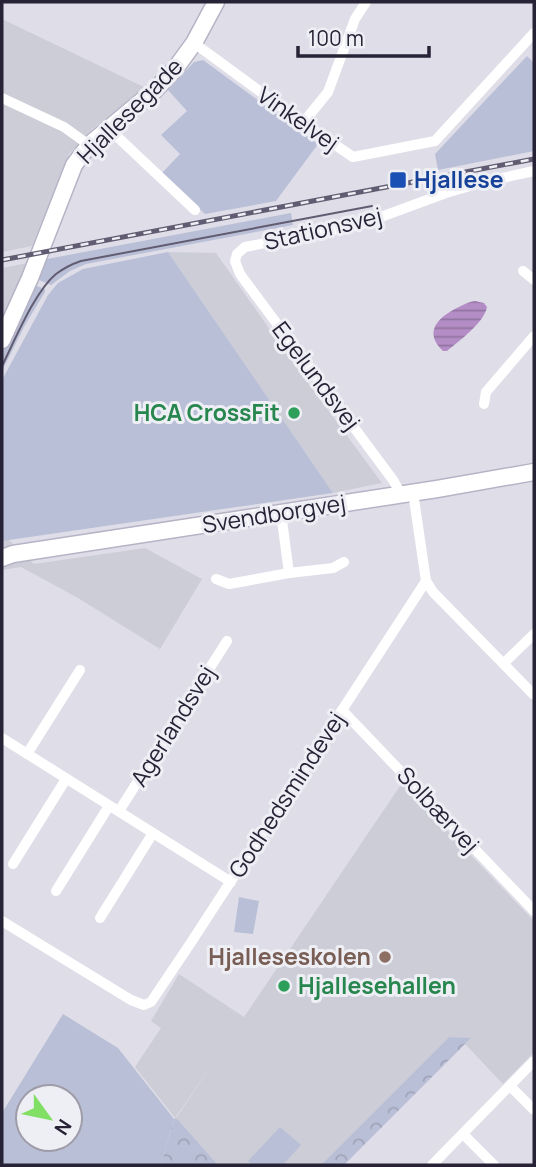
<svg xmlns="http://www.w3.org/2000/svg" width="536" height="1167" viewBox="0 0 536 1167" font-family="Manrope,sans-serif">
<defs>
<pattern id="forest-crowns" width="20" height="18" patternUnits="userSpaceOnUse" patternTransform="scale(1.75)"><rect width="20" height="18" fill="#b9bfd6"/><path d="M2 6a3 3 0 1 1 6 0M12 15a3 3 0 1 1 6 0" fill="none" stroke="#9fa4b8"/></pattern>
<pattern id="water-rules" width="6" height="5" patternUnits="userSpaceOnUse" patternTransform="scale(1.75)"><rect width="6" height="5" fill="#b48dc6"/><path d="M0 2.5h6" fill="none" stroke="#9273a2"/></pattern>
</defs>
<rect width="100%" height="100%" fill="#dfdee8"/>
<!-- built -->
<g fill="#cdcdd7">
<polygon points="2,19 146,88 92,129 69,154 32,246 2,252"/>
<polygon points="168,252 216,253 297,368 382,483 333,493"/>
<polygon points="28,263 2,321 2,268"/>
<polygon points="2,505 9,540 34,564 145,548 202,579 160,649 78,598 21,567 2,570"/>
<polygon points="402,783 534,921 534,1052 503,1084 465,1044 470,1039 449,1037 321,1165 218,1165 176,1118 214,1062 175,1118 135,1067 161,1028 151,1021 179,974 244,1017"/>
</g>
<!-- green -->
<g fill="#b9bfd6" fill-rule="evenodd">
<polygon points="527,56 534,63 534,151 438,170 435,154"/>
<polygon points="203,60 318,144 276,201 205,214 162,173 180,154 161,135 187,111 168,90 194,62"/>
<polygon points="291,213 293,225 86,264 70,271 51,285 39,280 47,259"/>
<polygon points="168,252 333,493 2,541 2,380 48,295 58,283 83,269"/>
<polygon points="34,285 45,289 45,292 25,325 2,371 2,350"/>
<polygon points="239,897 259,901 253,934 234,932"/>
<path d="M63,1014l55,34 56,71 -13,46h-159v-52zM28,1097h42v42h-42z"/>
<polygon points="280,1127 301,1145 283,1165 253,1165 248,1161"/>
</g>
<!-- forest -->
<g fill="url(#forest-crowns)">
<polygon points="449,1037 471,1038 344,1165 321,1165"/>
<polygon points="176,1118 179,1121 218,1165 161,1165 174,1119"/>
</g>
<!-- water -->
<path fill="url(#water-rules)" d="M475,301l9,2 3,4c-3,16 -28,34 -40,44h-4c-18,-17 -8,-31 10,-41 8,-4 14,-8 22,-9z"/>
<g fill="none" stroke-linecap="round" stroke-linejoin="round">
<defs>
<g id="secondary">
<polyline points="2,340 30,278 74,165 89,145 155,90 175,69 194,43 216,2"/>
<polyline points="2,558 13,554 437,489 534,472"/>
</g>
</defs>
<!-- secondary casing -->
<use href="#secondary" stroke="#b6b3c6" stroke-width="19"/>
<!-- street -->
<g stroke="#fff" stroke-width="10">
<polyline points="194,43 303,123 353,157 435,141 534,33"/>
<polyline points="2,98 64,127 89,145"/>
<polyline points="303,123 328,92 355,19 366,2"/>
<polyline points="108,128 195,210"/>
<polyline points="523,271 534,280"/>
<polyline points="484,404 486,392 534,336"/>
<polyline points="413,492 426,581 433,592 534,695"/>
<polyline points="401,494 393,480 240,274 235,261 237,254 245,247 359,225 446,193 484,182 534,171"/>
<polyline points="281,513 289,573"/>
<polyline points="216,579 229,584 289,573 333,568 344,562"/>
<polyline points="504,663 534,634"/>
<polyline points="342,710 534,911"/>
<polyline points="2,738 231,882"/>
<polyline points="27,754 80,670"/>
<polyline points="119,811 227,641"/>
<polyline points="13,864 66,779"/>
<polyline points="56,891 109,806"/>
<polyline points="100,918 153,833"/>
<polyline points="2,921 131,1000 144,1005 151,1002 190,944 426,581"/>
<polyline points="510,1086 534,1110"/>
<polyline points="463,1134 494,1165"/>
<polyline points="432,1165 534,1061"/>
</g>
<!-- secondary -->
<use href="#secondary" stroke="#fff" stroke-width="16"/>
<!-- tram -->
<path stroke="#615c71" stroke-width="2" d="M2,366c13,-26 33,-75 54,-92 8,-6 16,-10 25,-13l291,-55"/>
<defs>
<polyline id="rail" points="2,260 534,159"/>
</defs>
<!-- rail casing -->
<use href="#rail" stroke="#615c71" stroke-width="5"/>
<!-- rail -->
<use href="#rail" stroke="#eeeef5" stroke-width="2.5" stroke-dasharray="8" stroke-linecap="butt"/>
</g>
<!-- markers -->
<rect fill="#1a4fb4" stroke="#eeeef5" stroke-width="2.5" x="389" y="171" width="18" height="18" rx="3.5"/>
<g fill="#2e9e5b" stroke="#eeeef5" stroke-width="2.5">
<circle cx="294" cy="413" r="7"/>
<circle cx="284" cy="986" r="7"/>
</g>
<circle fill="#8d6e63" stroke="#eeeef5" stroke-width="2.5" cx="385" cy="957" r="7"/>
<g text-anchor="middle" stroke-width="6" stroke-linejoin="round" paint-order="stroke">
<!-- street labels -->
<g font-size="23" fill="#272235" stroke="#eeeef5">
<text transform="translate(130 111) rotate(-45)" y="8">Hjallesegade</text>
<text transform="translate(298 119) rotate(35)" y="8">Vinkelvej</text>
<text transform="translate(323 229) rotate(-13)" y="8">Stationsvej</text>
<text transform="translate(316 376) rotate(53)" y="8">Egelundsvej</text>
<text transform="translate(274 514) rotate(-9)" y="8">Svendborgvej</text>
<text transform="translate(173 726) rotate(-58)" y="8">Agerlandsvej</text>
<text transform="translate(287 795) rotate(-57)" y="8">Godhedsmindevej</text>
<text transform="translate(438 810) rotate(47)" y="8">Solbærvej</text>
</g>
<!-- transit labels -->
<g font-size="23" font-weight="bold" fill="#164399" stroke="#eeeef5" text-anchor="start">
<text x="414" y="188">Hjallese</text>
</g>
<!-- leisure labels -->
<g font-size="23" font-weight="bold" fill="#27864d" stroke="#eeeef5" text-anchor="end">
<text x="280" y="421">HCA CrossFit</text>
<text x="298" y="994" text-anchor="start">Hjallesehallen</text>
</g>
<!-- education labels -->
<g font-size="23" font-weight="bold" fill="#785e54" stroke="#eeeef5" text-anchor="end">
<text x="371" y="965">Hjalleseskolen</text>
</g>
</g>
<!-- border -->
<rect width="536" height="1167" fill="none" stroke="#272235" stroke-width="7"/>
<!-- north arrow -->
<g transform="translate(49 1118) rotate(123)"><circle r="33" fill="#eeeef5" stroke="#9e9ca8" stroke-width="2"/>
<path d="M0-5L12 26L0 18L-12 26Z" fill="#81df65"/>
<text y="-10" font-size="19" font-weight="bold" text-anchor="middle" fill="#272235">N</text>
</g>
<!-- scale -->
<path d="M298 46v10h131v-10" fill="none" stroke="#272235" stroke-width="3.5"/>
<text x="308" y="46" font-size="21" fill="#272235" stroke="#eeeef5" stroke-width="5" paint-order="stroke">100 m</text>
</svg>
